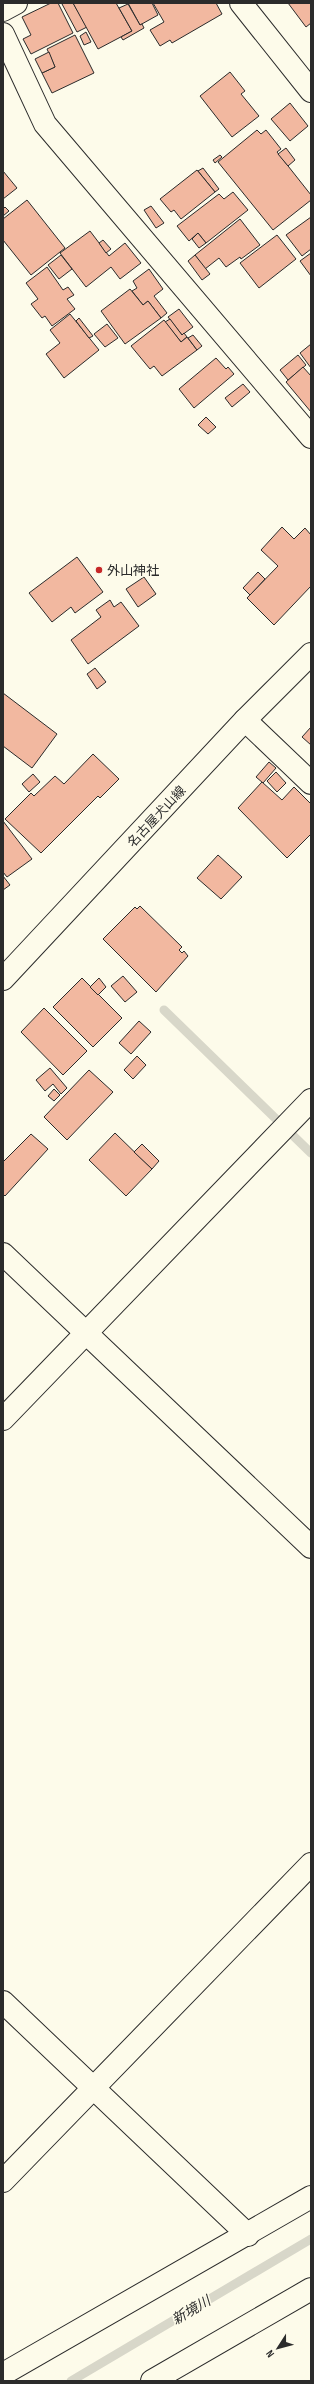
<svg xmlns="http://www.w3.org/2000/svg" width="314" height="2384" viewBox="0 0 314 2384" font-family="'Sofia Sans Condensed','Noto Sans JP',sans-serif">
<rect width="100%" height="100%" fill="#fdfbea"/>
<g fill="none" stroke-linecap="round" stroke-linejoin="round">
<!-- stream -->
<g stroke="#d8d7c9" stroke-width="9">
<polyline points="164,1010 311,1153"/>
<polyline points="71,2381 311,2239"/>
</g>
</g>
<!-- building -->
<g fill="#f2b8a0" stroke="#2b2b2b">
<polygon points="51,3 58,3 73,33 31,54 23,39 31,35 22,17"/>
<polygon points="64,3 73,3 87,27 77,32 62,4"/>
<polygon points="73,3 116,3 132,31 98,49"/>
<polygon points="152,3 158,15 140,25 128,3"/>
<polygon points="153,3 216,3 222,14 172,43 170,40 160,46 150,30 164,22"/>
<polygon points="288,3 311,3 311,23 306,27"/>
<polygon points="128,4 140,25 142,24 144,28 123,40 121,37 132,31 119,8"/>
<polygon points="86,32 91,42 84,45 80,36"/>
<polygon points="75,35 94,73 52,93 42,73 55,67 47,49"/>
<polygon points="49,52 55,67 42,73 35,59"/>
<polygon points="230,72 245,91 241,94 259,116 232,137 200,96"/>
<polygon points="290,103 308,126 290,141 271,119"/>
<polygon points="257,130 261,134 266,130 281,149 277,152 311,195 311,200 273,230 218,162"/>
<polygon points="286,148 295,160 288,166 278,154"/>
<polygon points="220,155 222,157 215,163 213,160"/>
<polygon points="203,168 219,189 215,192 198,171"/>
<polygon points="197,170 215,192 181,219 174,210 171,212 160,199"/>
<polygon points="3,171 17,188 3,199"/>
<polygon points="233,192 248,210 206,243 198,233 189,241 177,226 219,194 224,199"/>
<polygon points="27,200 65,248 31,275 3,240 3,219"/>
<polygon points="151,206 164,223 156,228 144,210"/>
<polygon points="5,207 9,211 3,216 3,209"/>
<polygon points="311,217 311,249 302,256 286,235"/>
<polygon points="240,219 260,245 241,259 240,257 226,267 219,258 205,269 195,255"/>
<polygon points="90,231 109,256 125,243 141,263 120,279 111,267 86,287 60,253"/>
<polygon points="198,233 206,243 199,248 192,239"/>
<polygon points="277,235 296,259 259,288 240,263"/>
<polygon points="103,240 111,249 106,253 99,243"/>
<polygon points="311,253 311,276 300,261"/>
<polygon points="61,255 72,269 59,279 48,265"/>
<polygon points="195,255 210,274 202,280 188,261"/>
<polygon points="47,267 63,290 68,287 74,295 67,299 75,309 52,326 45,316 42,318 31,304 38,299 26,283"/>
<polygon points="149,269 163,289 154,296 167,313 161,318 148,301 143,305 132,291 137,288 133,281"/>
<polygon points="130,289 143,305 148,301 161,318 125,344 101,311"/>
<polygon points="179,309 193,327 182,335 168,317"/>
<polygon points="70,314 99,350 64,378 46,354 60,343 50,330"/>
<polygon points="79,318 93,336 89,338 76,321"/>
<polygon points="170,319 182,335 184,333 187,337 181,342 165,322"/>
<polygon points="164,320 181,342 187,337 197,350 162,376 154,366 150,369 145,363 131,346"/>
<polygon points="107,324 118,338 105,347 94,334"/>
<polygon points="193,335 202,346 197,350 188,338"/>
<polygon points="311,344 311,368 300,353"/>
<polygon points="298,355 306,365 288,380 280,370"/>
<polygon points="216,358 226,369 228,367 234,374 194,408 179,389"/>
<polygon points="303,367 311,376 311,412 286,382"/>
<polygon points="243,384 250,392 232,407 225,398"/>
<polygon points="206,417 216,427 208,434 198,425"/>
<polygon points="282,527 294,539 305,528 311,535 311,586 274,625 247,598 278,566 261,550"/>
<polygon points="77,557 103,592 75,613 71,607 52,622 29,593"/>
<polygon points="258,572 265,579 250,595 243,588"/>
<polygon points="144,577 156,594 138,607 126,589"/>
<polygon points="110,600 114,607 121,602 139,626 88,664 71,640 101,617 96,610"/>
<polygon points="95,668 106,682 97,689 87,674"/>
<polygon points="3,693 57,734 32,768 3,746"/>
<polygon points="311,727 311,745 302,737"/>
<polygon points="93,754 119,779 100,798 98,796 41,853 5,819 31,793 34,796 55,776 64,784"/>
<polygon points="269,762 276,768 263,783 256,777"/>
<polygon points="276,772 286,783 277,792 267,781"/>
<polygon points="33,774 40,782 29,792 22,784"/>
<polygon points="262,782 282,800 294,787 311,804 311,834 287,858 238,808"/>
<polygon points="3,821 32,859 7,877 3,872"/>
<polygon points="218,855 242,877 221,899 197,878"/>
<polygon points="3,876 10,885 3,890"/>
<polygon points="140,906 182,947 179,950 182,953 184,951 188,956 156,992 103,939 135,907 137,909"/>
<polygon points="123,976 137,992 125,1002 111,986"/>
<polygon points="82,978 122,1018 93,1047 53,1007"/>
<polygon points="99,978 106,987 98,995 90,987"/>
<polygon points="44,1008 87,1051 63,1075 21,1032"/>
<polygon points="139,1021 151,1032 131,1054 119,1043"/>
<polygon points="137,1056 146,1065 133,1079 124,1070"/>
<polygon points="50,1068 67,1088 61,1094 53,1084 45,1091 36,1080"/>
<polygon points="89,1070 113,1092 67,1140 44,1117"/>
<polygon points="54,1089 60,1095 54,1101 48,1096"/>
<polygon points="115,1133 152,1169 126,1196 89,1160"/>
<polygon points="31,1134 48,1149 5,1196 3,1194 3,1162"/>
<polygon points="142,1144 159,1161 152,1169 134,1152"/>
</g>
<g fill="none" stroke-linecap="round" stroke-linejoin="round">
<defs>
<g id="street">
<polyline points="241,3 311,91"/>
<polyline points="3,10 16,3"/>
<polyline points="3,34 45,124 311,437"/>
<polyline points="245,720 311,783"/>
<polyline points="3,1254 311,1547"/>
<polyline points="3,1419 311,1100"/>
<polyline points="3,2002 248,2235"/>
<polyline points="3,2181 311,1864"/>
<polyline points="3,2374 311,2197"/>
<polyline points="152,2381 311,2289"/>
</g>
<polyline id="secondary" points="3,979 245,720 311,654"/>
</defs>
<!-- street casing -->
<use href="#street" stroke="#2b2b2b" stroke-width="24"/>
<!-- secondary casing -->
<use href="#secondary" stroke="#2b2b2b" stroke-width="24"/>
<!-- street -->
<use href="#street" stroke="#fdfbea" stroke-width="22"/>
<!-- secondary -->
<use href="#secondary" stroke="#fdfbea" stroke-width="22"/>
</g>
<!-- markers -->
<circle fill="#c62828" stroke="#fdfbea" stroke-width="1.5" cx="99" cy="570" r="4"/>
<g text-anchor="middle" stroke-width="3" stroke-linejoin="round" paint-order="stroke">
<!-- poi labels -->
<g font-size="13" fill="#2b2b2b" stroke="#fdfbea" text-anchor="start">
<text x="107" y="575">外山神社</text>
</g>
<!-- street labels -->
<g font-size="13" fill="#2b2b2b" stroke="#fdfbea">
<text transform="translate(156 816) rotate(-47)" y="5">名古屋犬山線</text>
</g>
<!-- water labels -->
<g font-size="14" font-style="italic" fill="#2b2b2b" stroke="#fdfbea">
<text transform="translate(191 2310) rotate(-31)" y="5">新境川</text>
</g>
</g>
<!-- border -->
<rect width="314" height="2384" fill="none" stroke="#2b2b2b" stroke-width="8"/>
<!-- north arrow -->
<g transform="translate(278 2348) rotate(234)" stroke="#fdfbea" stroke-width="3" paint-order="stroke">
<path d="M0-3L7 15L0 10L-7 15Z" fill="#2b2b2b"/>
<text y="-6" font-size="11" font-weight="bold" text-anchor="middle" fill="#2b2b2b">N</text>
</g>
</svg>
